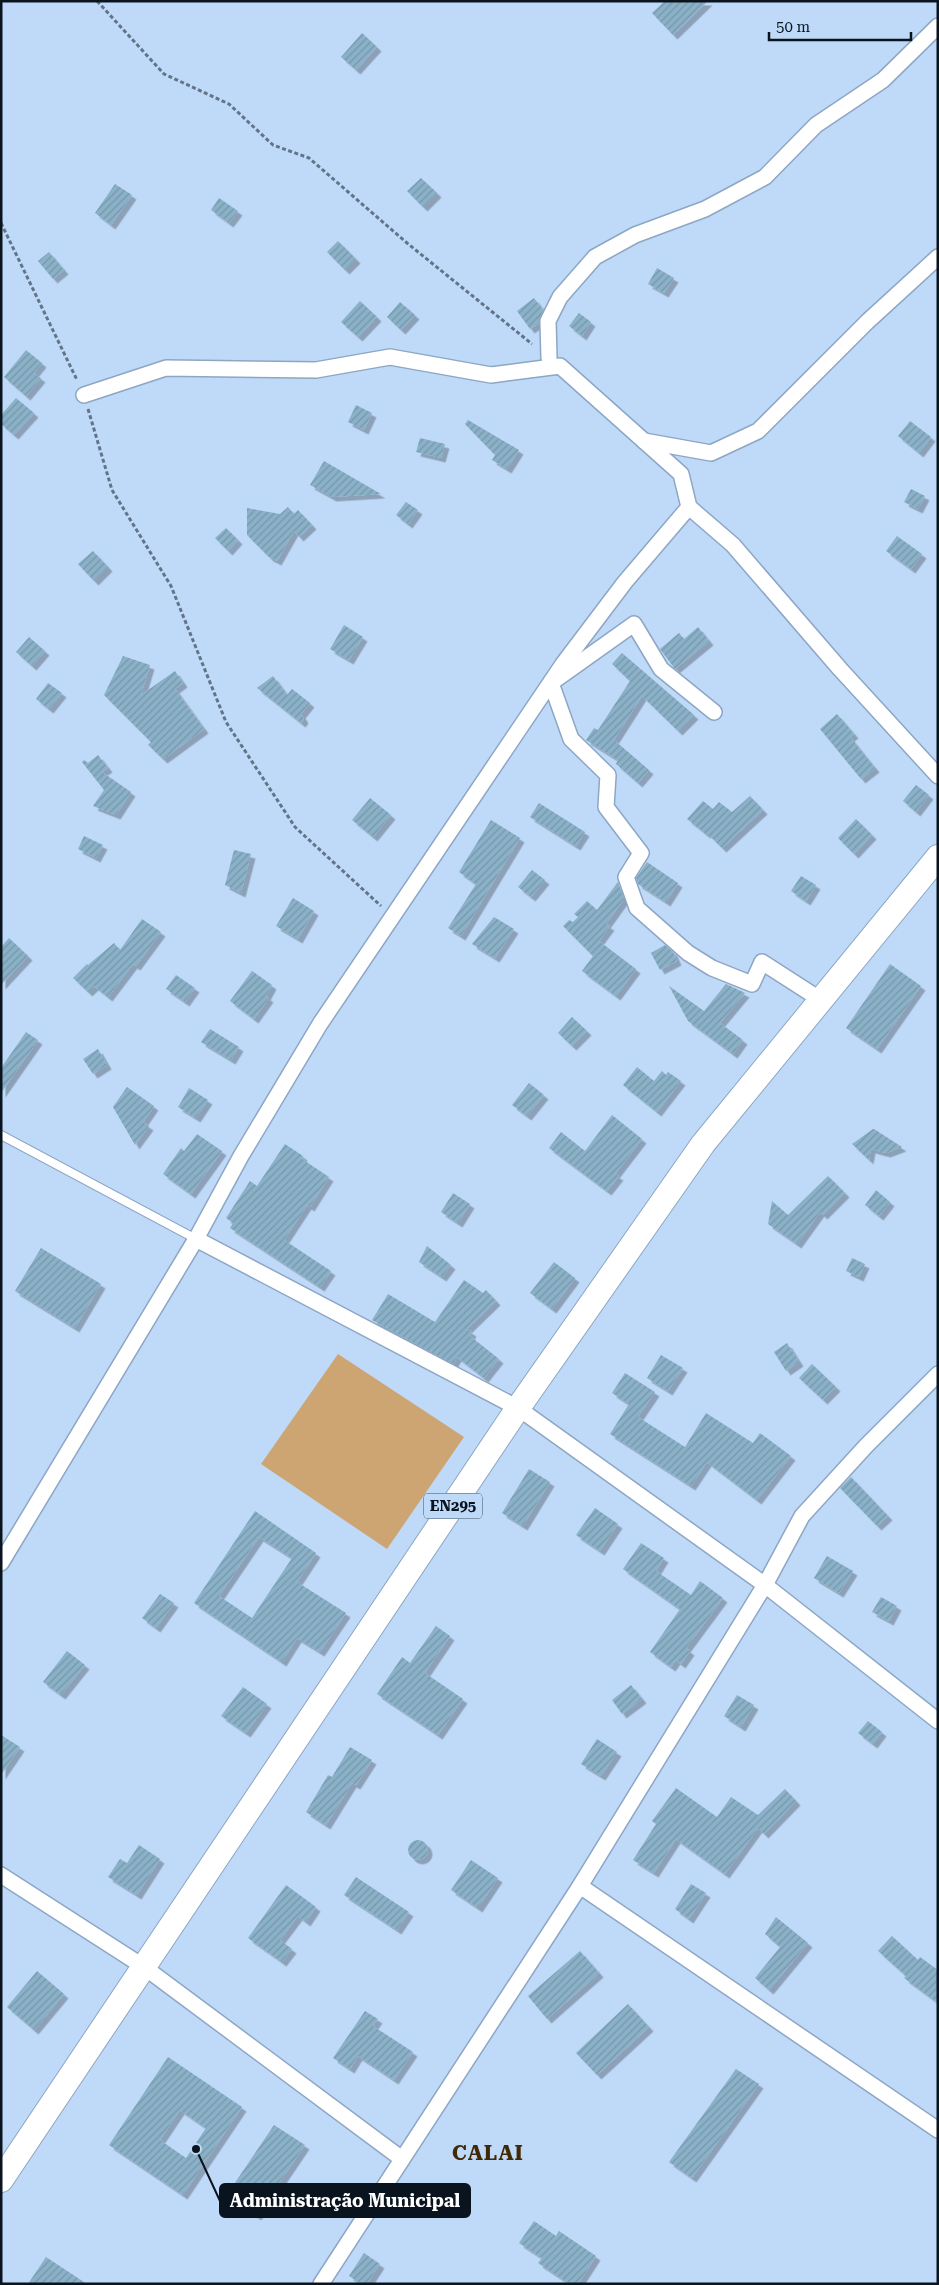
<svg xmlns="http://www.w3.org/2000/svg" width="939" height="2285" viewBox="0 0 939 2285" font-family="'Roboto Serif',serif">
<defs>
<pattern id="building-hatch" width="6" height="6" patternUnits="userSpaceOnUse" patternTransform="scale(1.25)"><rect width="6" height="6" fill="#8ab1c7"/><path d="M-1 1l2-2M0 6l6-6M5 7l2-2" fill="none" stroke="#7697aa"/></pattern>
<filter id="shadow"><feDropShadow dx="4.5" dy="4.5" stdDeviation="0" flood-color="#0004"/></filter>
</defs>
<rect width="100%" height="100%" fill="#bfdaf9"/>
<!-- green -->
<polygon fill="#cda573" points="338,1354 464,1437 387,1549 261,1464"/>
<!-- building -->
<g fill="url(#building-hatch)" fill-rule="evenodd" filter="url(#shadow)">
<polygon points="665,1 708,1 673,35 652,13"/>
<polygon points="362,33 377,47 356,70 341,57"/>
<polygon points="421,178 437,193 423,207 407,191"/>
<polygon points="115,184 132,195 111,225 95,213"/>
<polygon points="219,198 238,211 229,223 211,210"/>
<polygon points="338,241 356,259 345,270 327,252"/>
<polygon points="49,252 64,270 53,279 38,261"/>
<polygon points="657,268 674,278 664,293 648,284"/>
<polygon points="534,298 543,310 539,323 530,329 517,311"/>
<polygon points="360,301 377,317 358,337 341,322"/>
<polygon points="400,302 415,315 401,330 387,317"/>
<polygon points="579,313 591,322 582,336 569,326"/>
<polygon points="26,350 42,363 34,373 41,378 26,396 4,377"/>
<polygon points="16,398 34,413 14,435 1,424 1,415"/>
<polygon points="356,405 372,413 364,430 348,422"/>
<polygon points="468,420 519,450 507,469 492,460 495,455 465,424"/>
<polygon points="910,421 931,437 919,453 898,436"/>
<polygon points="420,438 445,444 441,458 416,452"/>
<polygon points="324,461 381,494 332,497 310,485"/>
<polygon points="911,489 925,496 918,509 904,502"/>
<polygon points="406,502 418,510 408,524 396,515"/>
<polygon points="288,507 294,514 298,510 312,525 299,537 294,531 277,561 269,557 247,535 247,508 280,514"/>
<polygon points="226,528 238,540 228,551 215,538"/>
<polygon points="897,536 922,554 911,569 886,551"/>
<polygon points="93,551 108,567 94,581 78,564"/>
<polygon points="344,625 363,637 349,660 330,649"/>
<polygon points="698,627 709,641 675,669 660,649 679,633 684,639"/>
<polygon points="29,637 45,651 32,666 16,652"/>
<polygon points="622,653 694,715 678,731 642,696 614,740 649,770 638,783 616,764 618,760 586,740 594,728 598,730 630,681 612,664"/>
<polygon points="123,656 150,665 141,695 175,671 183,683 175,689 204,729 163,759 148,745 151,742 104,695"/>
<polygon points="273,676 287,695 292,689 310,703 301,714 304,719 301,723 257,688"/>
<polygon points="48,683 62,693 49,709 36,699"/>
<polygon points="837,714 854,734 850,737 875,768 861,779 820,729"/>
<polygon points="98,755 108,768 102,772 131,792 116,815 93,806 104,790 82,762 84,760 88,763"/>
<polygon points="916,785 929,795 916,812 903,801"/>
<polygon points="750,796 763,810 722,848 707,833 706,834 687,819 703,801 713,809 719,802 732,812"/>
<polygon points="370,798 391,815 373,837 352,820"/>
<polygon points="539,803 585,832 576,846 530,817"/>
<polygon points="856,819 872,835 854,854 838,838"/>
<polygon points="491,820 520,838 461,936 448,928 476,884 459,872"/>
<polygon points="84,836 103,845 96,858 78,849"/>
<polygon points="234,850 251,854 241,893 225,885"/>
<polygon points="647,862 678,883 666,902 638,884 636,878"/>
<polygon points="532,870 545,880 531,897 518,887"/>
<polygon points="801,876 816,885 806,901 791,891"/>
<polygon points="618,882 624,899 606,924 610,926 599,941 636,969 616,996 582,971 593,956 563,926 569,920 573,922 578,917 574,914 587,901 597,910"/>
<polygon points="293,898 314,911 298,939 276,926"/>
<polygon points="494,917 514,929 495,958 472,944"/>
<polygon points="142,919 161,932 136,966 133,964 108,997 94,986 88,992 73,978 87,964 88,965 114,943 120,950"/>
<polygon points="9,938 28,956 1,985 1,947"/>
<polygon points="665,945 673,952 677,961 660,970 651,953"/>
<polygon points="890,964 921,986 877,1049 846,1028"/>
<polygon points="252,971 272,985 266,996 269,998 254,1019 230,1001"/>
<polygon points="176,975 195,988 185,1002 166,989"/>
<polygon points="726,984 745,993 720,1023 743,1040 733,1054 688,1021 669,986 704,1011"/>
<polygon points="572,1017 587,1031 572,1046 558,1033"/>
<polygon points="210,1029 239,1047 231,1060 201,1042"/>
<polygon points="26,1032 38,1040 1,1093 1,1068"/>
<polygon points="98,1049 107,1065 93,1074 83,1059"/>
<polygon points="637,1067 654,1081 662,1071 666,1075 668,1072 681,1081 657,1112 623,1085"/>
<polygon points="529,1083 544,1095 527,1116 512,1105"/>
<polygon points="127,1087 154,1106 143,1122 149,1126 135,1145 113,1107"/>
<polygon points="189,1088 208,1100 196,1118 178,1107"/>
<polygon points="612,1115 642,1139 615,1174 619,1176 607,1191 549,1148 561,1132 585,1151"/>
<polygon points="873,1129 874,1129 902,1147 886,1153 871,1149 869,1160 852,1144"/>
<polygon points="197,1134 222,1151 191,1194 163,1174 181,1148 184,1151"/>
<polygon points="285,1144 303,1156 302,1159 329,1177 310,1207 307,1205 284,1240 331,1271 320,1287 230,1228 233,1223 226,1218 250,1181 257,1186"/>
<polygon points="828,1176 845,1193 823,1215 820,1212 797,1244 768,1224 772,1201 788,1215"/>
<polygon points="876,1190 890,1202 879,1216 865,1205"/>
<polygon points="453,1193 470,1204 458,1223 441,1212"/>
<polygon points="427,1246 451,1265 442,1277 419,1262"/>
<polygon points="41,1248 101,1284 75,1328 15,1291"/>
<polygon points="852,1258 865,1264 859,1277 846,1271"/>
<polygon points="554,1262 575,1278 552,1309 530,1293"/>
<polygon points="464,1280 483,1293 486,1290 496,1301 467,1329 472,1332 470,1336 499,1359 484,1378 457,1357 453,1364 372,1320 388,1294 435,1322"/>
<polygon points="787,1343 799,1362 786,1371 774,1352"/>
<polygon points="661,1355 683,1368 668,1391 647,1378"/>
<polygon points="812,1364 836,1387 823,1400 799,1378"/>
<polygon points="625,1373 655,1392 638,1417 685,1447 706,1413 753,1443 760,1433 791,1456 757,1500 707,1462 691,1486 610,1434 629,1404 612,1393"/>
<polygon points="529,1469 550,1482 523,1526 502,1513"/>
<polygon points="851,1477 888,1516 877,1526 840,1488"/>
<polygon points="595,1508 618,1524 600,1551 576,1535"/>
<path d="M255,1511l61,42 -19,29 49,31 -26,39 -23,-14 -15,24 -88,-59zM259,1537l33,21 -40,60 -33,-22z"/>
<polygon points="641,1543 664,1558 656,1571 691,1595 700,1581 723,1598 686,1648 690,1651 681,1664 676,1660 671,1667 650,1652 680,1609 623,1569"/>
<polygon points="827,1556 853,1571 839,1593 814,1578"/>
<polygon points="160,1594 174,1603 156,1628 142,1618"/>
<polygon points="881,1597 897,1606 889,1621 872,1612"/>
<polygon points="436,1626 450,1636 425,1673 463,1699 438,1735 377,1694 402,1657 410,1663"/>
<polygon points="67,1651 85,1665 61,1695 43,1682"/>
<polygon points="631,1685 642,1699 622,1714 612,1700"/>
<polygon points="243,1687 267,1704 246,1733 221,1716"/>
<polygon points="737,1695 754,1705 741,1727 724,1716"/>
<polygon points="868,1721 882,1732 873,1744 858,1733"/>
<polygon points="1,1735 20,1747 1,1775"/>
<polygon points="597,1739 617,1752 601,1776 581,1764"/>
<polygon points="350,1747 372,1760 356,1785 352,1783 326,1825 306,1812 328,1775 332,1777"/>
<polygon points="676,1788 717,1817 731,1797 758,1815 785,1789 796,1801 764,1834 758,1828 725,1874 676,1839 654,1873 633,1860 656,1824 652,1821"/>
<circle cx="418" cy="1850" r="10"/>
<polygon points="139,1845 160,1859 137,1895 108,1877 120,1859 127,1863"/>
<polygon points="471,1860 498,1878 478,1908 451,1890"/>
<polygon points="356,1877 409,1912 397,1930 344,1895"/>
<polygon points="691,1884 706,1893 689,1919 675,1909"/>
<polygon points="286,1885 316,1907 306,1922 298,1916 280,1940 292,1949 282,1962 248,1938"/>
<polygon points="776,1917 808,1943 769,1990 755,1978 780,1947 765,1934"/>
<polygon points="892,1936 918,1960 920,1957 938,1970 938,2003 904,1978 906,1976 878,1951"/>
<polygon points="580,1951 599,1973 547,2019 528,1996"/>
<polygon points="37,1971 64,1994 34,2030 7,2007"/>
<polygon points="628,2004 649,2027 597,2075 576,2053"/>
<polygon points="365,2011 378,2019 373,2026 413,2052 394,2080 358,2056 350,2069 333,2058"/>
<path d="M168,2057l74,50 -59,88 -74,-50zM180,2110l26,18 -20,30 -26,-18z"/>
<polygon points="736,2069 759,2084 692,2178 669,2162"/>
<polygon points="274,2125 305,2145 257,2216 226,2196"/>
<polygon points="534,2221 556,2236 559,2231 596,2256 578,2284 570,2284 538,2263 542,2258 519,2243"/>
<polygon points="364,2253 380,2264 367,2284 361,2284 349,2276"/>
<polygon points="46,2257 87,2284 28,2284"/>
</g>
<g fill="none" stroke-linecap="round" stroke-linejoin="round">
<defs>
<polyline id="lane" points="1,1135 196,1239"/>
<g id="street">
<polyline points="549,358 548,321 560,297 595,257 635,235 705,209 765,177 816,125 883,80 938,26"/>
<polyline points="84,395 166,368 316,370 390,357 491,375 560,366 681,474 689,507 733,545 840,669 938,776"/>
<polyline points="644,441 711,453 758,431 867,322 938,257"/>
<polyline points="714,712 661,669 634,624 551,683 571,739 608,775 606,807 641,853 626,877 637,908 688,953 712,968 752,984 762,962 821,1000"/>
<polyline points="196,1239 518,1408 765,1585 938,1721"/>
<polyline points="1,1563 196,1239 241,1156 320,1024 563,664 625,582 689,507"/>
<polyline points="1,1875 144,1967 402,2159"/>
<polyline points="580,1886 938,2130"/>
<polyline points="321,2284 580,1886 765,1585 802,1516 866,1446 938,1374"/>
</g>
<polyline id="primary" points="1,2180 518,1408 703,1144 938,857"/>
</defs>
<!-- lane casing -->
<use href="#lane" stroke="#8da6c4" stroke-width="10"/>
<!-- street casing -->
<use href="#street" stroke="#8da6c4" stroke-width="18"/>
<!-- primary casing -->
<use href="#primary" stroke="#8da6c4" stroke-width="26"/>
<!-- path -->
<g stroke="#627488" stroke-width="3" stroke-dasharray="4 2.5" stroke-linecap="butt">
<polyline points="97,1 164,74 229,104 273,145 309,158 407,243 532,344"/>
<polyline points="1,223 77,380"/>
<polyline points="88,409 112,490 171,586 226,722 295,827 381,906"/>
</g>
<!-- lane -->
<use href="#lane" stroke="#fff" stroke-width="8"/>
<!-- street -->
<use href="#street" stroke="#fff" stroke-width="15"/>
<!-- primary -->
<use href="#primary" stroke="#fff" stroke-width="24"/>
</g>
<g text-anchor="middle" stroke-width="4" stroke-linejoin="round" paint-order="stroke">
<!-- shield labels -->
<rect fill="#bfdaf9" stroke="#404f60" stroke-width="1" x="424" y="1493.5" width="58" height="25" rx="4"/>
<g font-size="15" font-weight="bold" fill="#0a141e">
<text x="453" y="1511">EN295</text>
</g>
<!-- district labels -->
<g font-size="21" font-weight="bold" letter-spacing="1" fill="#412905" stroke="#bfdaf9">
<text x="488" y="2160">CALAI</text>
</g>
</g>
<!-- callouts -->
<path fill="none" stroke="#0a141e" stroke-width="2" d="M196 2149L220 2201"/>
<circle fill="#0a141e" stroke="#bfdaf9" stroke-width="2" cx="196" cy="2149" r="5"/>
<rect fill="#0a141e" stroke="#0a141e" stroke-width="2" x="220" y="2184" width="250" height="33" rx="5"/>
<g font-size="18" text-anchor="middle" font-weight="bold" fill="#fff">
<text x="345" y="2207">Administração Municipal</text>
</g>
<!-- border -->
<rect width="939" height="2285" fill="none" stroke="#0a141e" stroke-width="5"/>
<!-- scale -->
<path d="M769 32v8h142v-8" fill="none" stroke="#0a141e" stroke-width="2.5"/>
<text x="776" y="32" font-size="15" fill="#0a141e" stroke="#bfdaf9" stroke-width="4" paint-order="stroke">50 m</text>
</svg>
